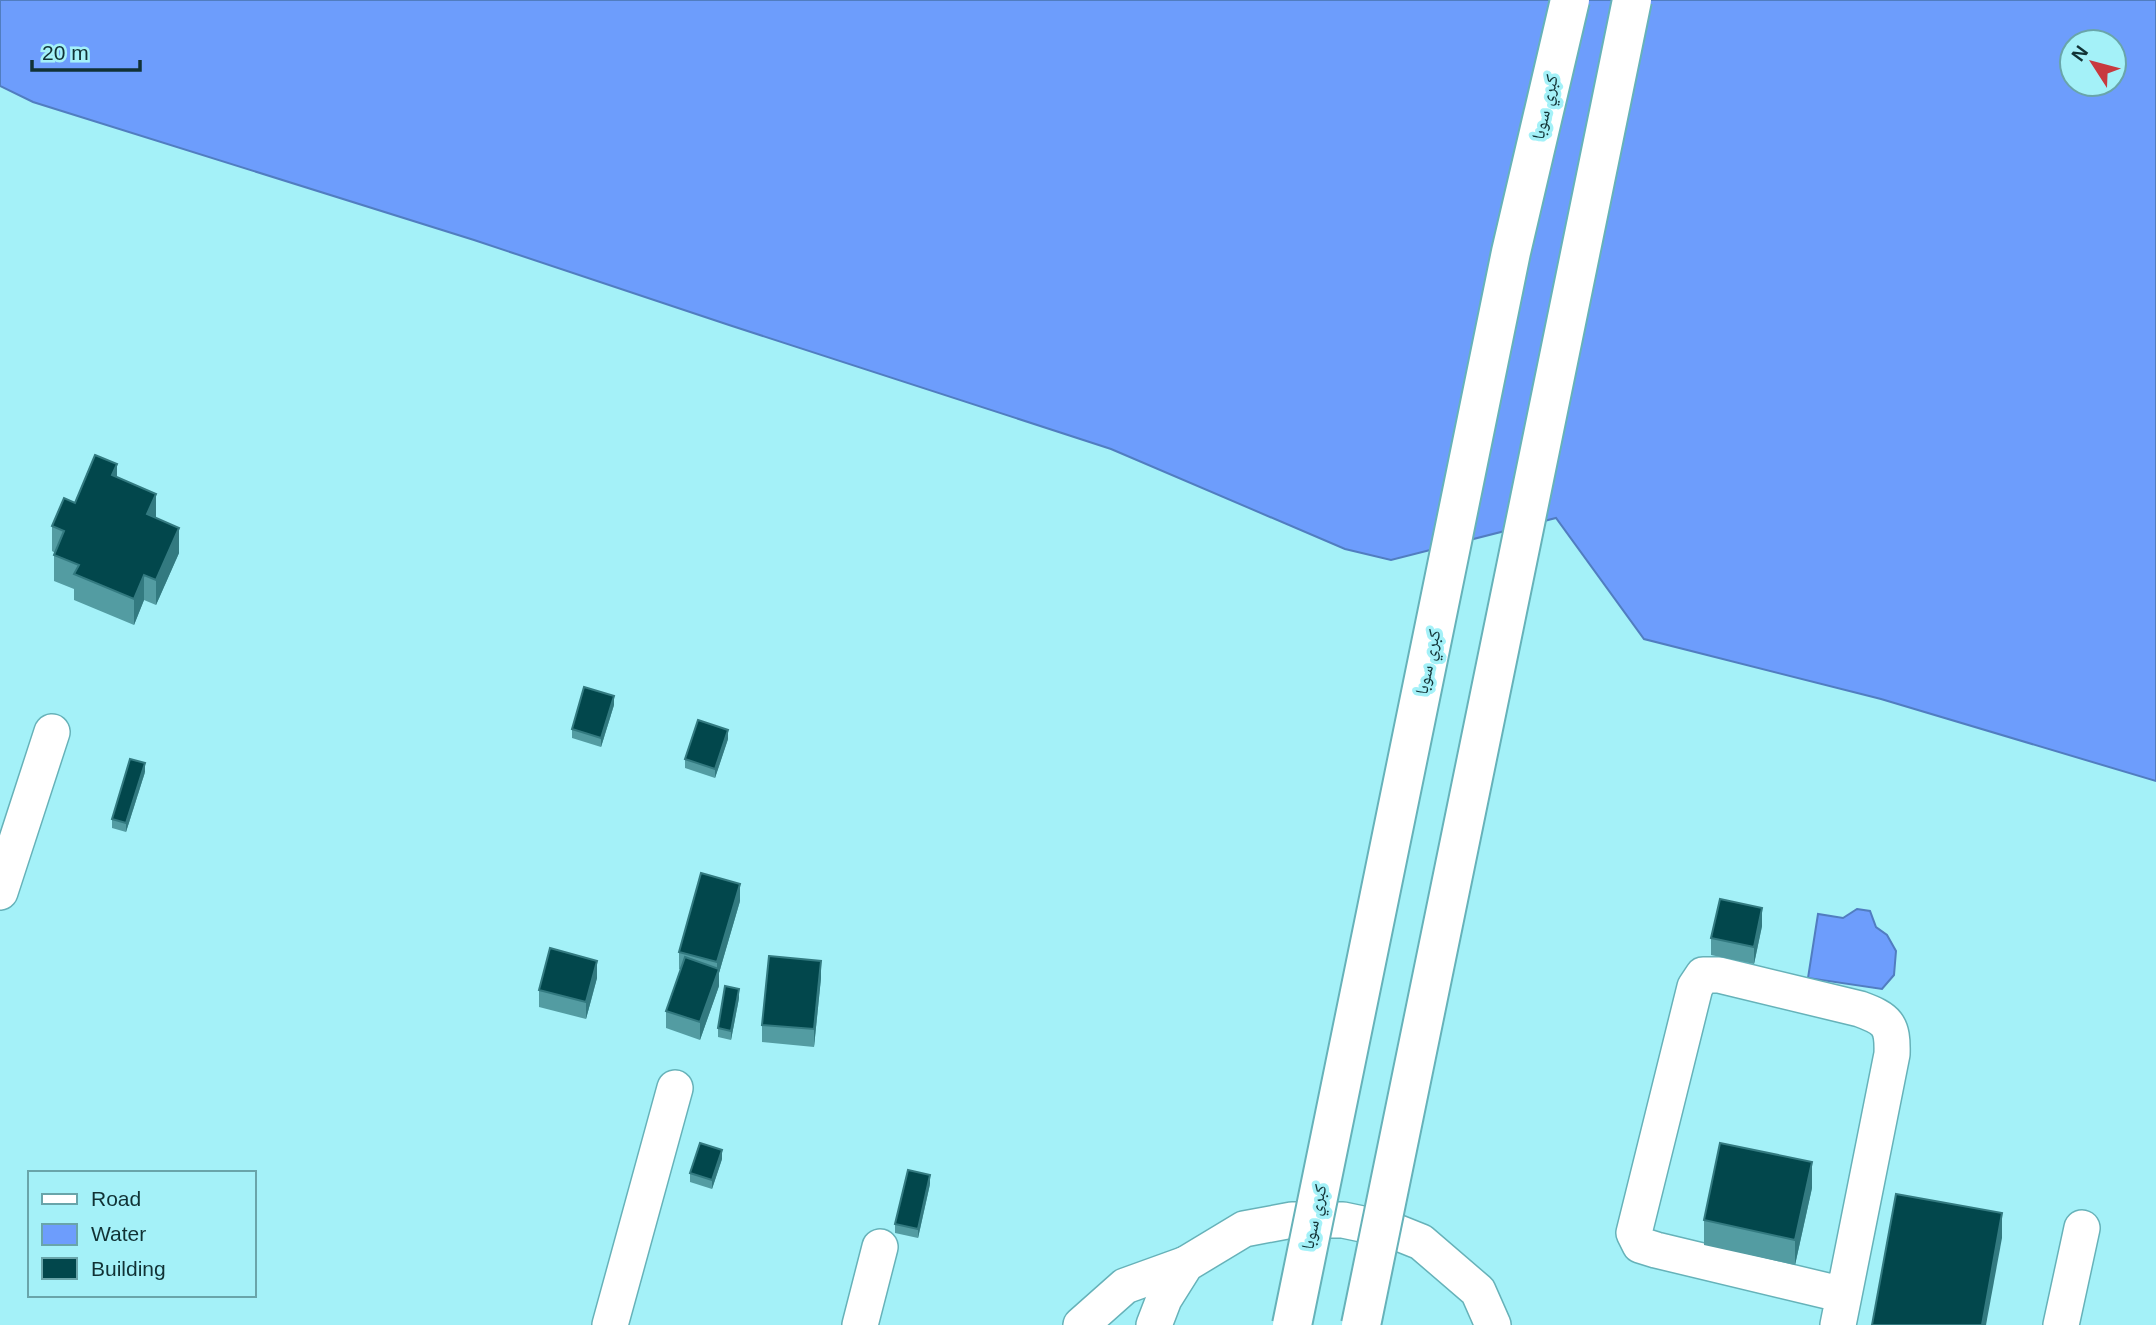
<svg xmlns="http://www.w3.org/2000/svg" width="2156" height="1325" viewBox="0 0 2156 1325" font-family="Helvetica,'Noto Naskh Arabic',sans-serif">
<rect width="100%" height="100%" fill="#a4f1f8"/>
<!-- water -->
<g fill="#6d9dfc" stroke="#517dc0" stroke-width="2" fill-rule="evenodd">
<path d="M0,0h2156v781l-275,-82 -237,-60 -88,-121 -165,42 -46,-11 -234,-100 -382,-124 -255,-85 -441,-138 -33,-16zM2072,42h42v42h-42z"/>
<polygon points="1857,909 1870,911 1876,927 1887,935 1896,951 1894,975 1882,989 1808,978 1818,914 1843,918"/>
</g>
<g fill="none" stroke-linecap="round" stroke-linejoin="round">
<defs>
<g id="minor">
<polyline points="0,892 52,732"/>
<polyline points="610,1325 675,1088"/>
<polyline points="860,1325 880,1247"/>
<polyline points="1081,1325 1125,1286 1186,1264"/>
<polyline points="1154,1325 1164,1299 1186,1264 1244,1229 1292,1220 1343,1220 1391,1230 1421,1242 1478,1291 1493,1325"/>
<path d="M1838,1325l6,-30 48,-241c1,-30 -5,-35 -32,-45l-141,-34h-16l-8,12 -61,246 6,12 16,5 188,45"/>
<polyline points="2061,1325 2082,1228"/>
</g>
</defs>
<!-- minor casing -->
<use href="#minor" stroke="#66b2b9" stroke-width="38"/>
<!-- minor -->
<use href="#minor" stroke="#fff" stroke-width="35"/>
<defs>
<g id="trunk-bridge">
<polyline points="1292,1325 1511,252 1570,0"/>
<polyline points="1361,1325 1632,0"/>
</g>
</defs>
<!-- trunk-bridge casing -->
<use href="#trunk-bridge" stroke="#66b2b9" stroke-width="42" stroke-linecap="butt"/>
<!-- trunk-bridge -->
<use href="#trunk-bridge" stroke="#fff" stroke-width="38"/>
</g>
<!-- wall -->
<g fill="#539ca2">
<polygon points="117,477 156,518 179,553 156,605 144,600 134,625 74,600 74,589 54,581 54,555 55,553 52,551 52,526 75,503"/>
<polygon points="614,705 601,747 572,738 572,729"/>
<polygon points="728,739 715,778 685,768 685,759"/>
<polygon points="145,772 126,832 112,828 112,819"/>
<polygon points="740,901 719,973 719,986 700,1040 666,1028 666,1011 681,970 679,969 679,952"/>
<polygon points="1762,926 1754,964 1711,955 1711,938"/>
<polygon points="597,978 586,1019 539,1007 539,990"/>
<polygon points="821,978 814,1047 762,1042 762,1025"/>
<polygon points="739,998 731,1040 718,1037 718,1028"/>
<polygon points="722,1159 712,1189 690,1182 690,1173"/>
<polygon points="930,1184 918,1238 895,1233 895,1224"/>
<polygon points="1812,1188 1795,1265 1704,1245 1704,1220"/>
</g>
<!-- shaded-wall -->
<g fill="#337a80">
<polygon points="117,464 117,490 112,475"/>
<polygon points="156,494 156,519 147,514"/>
<polygon points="179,528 179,553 156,605 156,580"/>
<polygon points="144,575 144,600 134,625 134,599"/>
<polygon points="614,696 614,705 601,747 601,738"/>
<polygon points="728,730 728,739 715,778 715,769"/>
<polygon points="145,763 145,772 126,832 126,823"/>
<polygon points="740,884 740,901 719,973 719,986 700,1040 700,1022 717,974 717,962"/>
<polygon points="1762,908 1762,926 1754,964 1754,947"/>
<polygon points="597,961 597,978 586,1019 586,1002"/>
<polygon points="821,961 821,978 814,1047 814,1029"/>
<polygon points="739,989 739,998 731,1040 731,1031"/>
<polygon points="722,1150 722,1159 712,1189 712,1180"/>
<polygon points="1812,1162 1812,1188 1795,1265 1795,1240"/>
<polygon points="930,1175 930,1184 918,1238 918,1229"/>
<polygon points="2002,1213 2002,1238 1986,1325 1982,1325"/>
</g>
<!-- building -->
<g fill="#02474c" stroke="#337a80" stroke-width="2">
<polygon points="95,455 117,464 112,475 156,494 147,514 179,528 156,580 144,575 134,599 74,574 79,565 54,555 64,531 52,526 64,498 75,503"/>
<polygon points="584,687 614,696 601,738 572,729"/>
<polygon points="698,720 728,730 715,769 685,759"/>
<polygon points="130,759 145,763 126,823 112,819"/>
<polygon points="701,873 740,884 717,962 679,952"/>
<polygon points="1720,899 1762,908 1754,947 1711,938"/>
<polygon points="550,948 597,961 586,1002 539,990"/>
<polygon points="769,956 821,961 814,1029 762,1025"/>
<polygon points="685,957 719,969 700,1022 666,1011"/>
<polygon points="725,986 739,989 731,1031 718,1028"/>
<polygon points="700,1143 722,1150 712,1180 690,1173"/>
<polygon points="1720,1143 1812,1162 1795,1240 1704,1220"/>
<polygon points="908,1170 930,1175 918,1229 895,1224"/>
<polygon points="1896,1194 2002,1213 1982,1325 1872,1325"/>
</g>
<g text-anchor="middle" stroke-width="7" stroke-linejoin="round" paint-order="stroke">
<!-- street labels -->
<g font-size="18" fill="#113235" stroke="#a4f1f8">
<text transform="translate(1545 107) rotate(-77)" y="6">كبري سوبا</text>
<text transform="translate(1428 662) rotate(-78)" y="6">كبري سوبا</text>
<text transform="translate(1314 1217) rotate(-78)" y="6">كبري سوبا</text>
</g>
</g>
<!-- legend -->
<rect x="28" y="1171" width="228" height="126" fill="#a4f1f8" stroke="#69a5aa" stroke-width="2"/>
<rect x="42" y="1194" width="35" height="10" fill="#ffffff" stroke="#69a5aa" stroke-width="2"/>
<text x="91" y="1206" font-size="21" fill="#113235">Road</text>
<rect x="42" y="1224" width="35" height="21" fill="#6d9dfc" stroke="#69a5aa" stroke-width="2"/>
<text x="91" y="1241" font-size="21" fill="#113235">Water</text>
<rect x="42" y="1258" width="35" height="21" fill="#02474c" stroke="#69a5aa" stroke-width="2"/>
<text x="91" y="1276" font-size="21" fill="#113235">Building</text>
<!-- north arrow -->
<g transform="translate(2093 63) rotate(306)"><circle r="33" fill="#a4f1f8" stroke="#69a5aa" stroke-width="2"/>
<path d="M0-5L12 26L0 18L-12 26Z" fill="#c8393f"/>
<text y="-10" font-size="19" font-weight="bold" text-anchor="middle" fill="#113235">N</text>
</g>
<!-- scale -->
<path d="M32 60v10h108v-10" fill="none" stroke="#113235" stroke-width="3.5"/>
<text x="42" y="60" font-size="21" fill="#113235" stroke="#a4f1f8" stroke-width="5" paint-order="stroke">20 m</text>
</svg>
